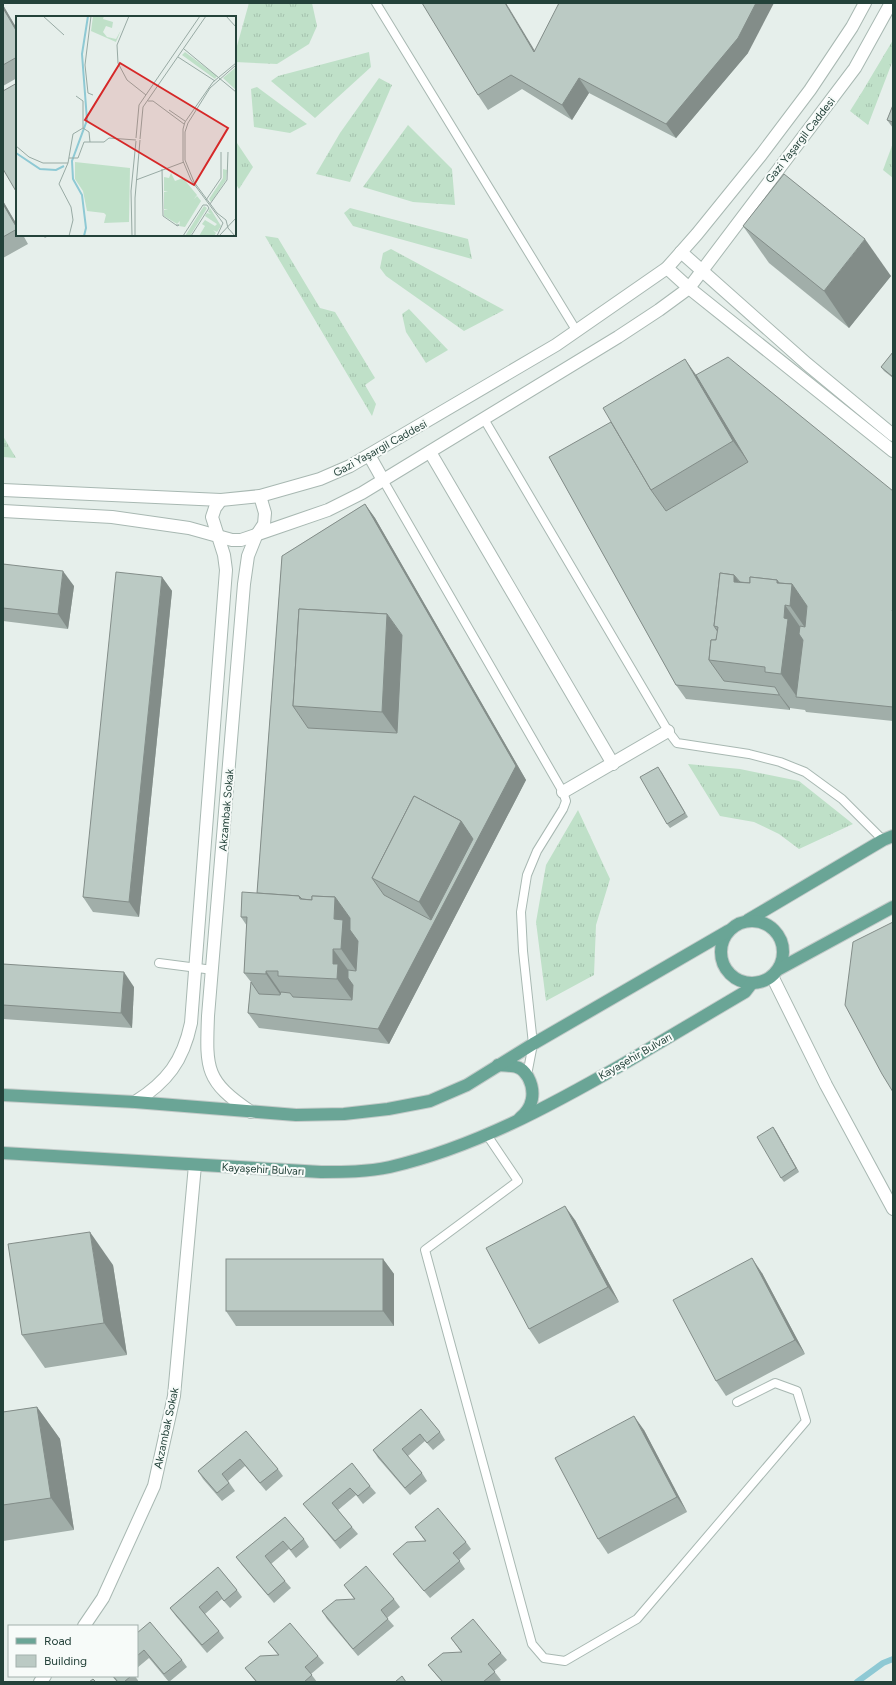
<svg xmlns="http://www.w3.org/2000/svg" width="896" height="1685" viewBox="0 0 896 1685" font-family="Figtree,sans-serif">
<defs>
<pattern id="grass-tufts" width="24" height="20" patternUnits="userSpaceOnUse"><rect width="24" height="20" fill="#bfe0c8"/><path d="M3 7l-1-3M5 7V3M7 7l1-3M15 17l-1-3M17 17v-4M19 17l1-3" fill="none" stroke="#a4c1ad"/></pattern>
</defs>
<rect width="100%" height="100%" fill="#e6efeb"/>
<!-- grass -->
<g fill="url(#grass-tufts)">
<polygon points="249,3 312,3 317,26 309,44 277,64 235,62 235,53"/>
<polygon points="893,40 893,60 868,125 850,111 862,92"/>
<polygon points="369,52 371,67 315,118 271,81 278,76"/>
<polygon points="379,78 392,85 350,182 316,174 340,133"/>
<polygon points="257,87 307,124 290,133 254,127 251,89"/>
<polygon points="408,125 452,169 455,205 413,202 363,187"/>
<polygon points="235,140 253,167 239,189 235,183"/>
<polygon points="893,143 893,178 883,170"/>
<polygon points="350,208 468,239 472,259 353,226 344,213"/>
<polygon points="265,236 278,238 320,308 335,312 375,378 365,385 376,404 372,416"/>
<polygon points="391,249 504,310 464,331 386,276 380,268 383,253"/>
<polygon points="409,309 448,350 426,363 406,332 402,314"/>
<polygon points="3,436 16,458 3,457"/>
<polygon points="688,764 740,769 799,781 853,824 799,849 779,834 754,822 720,816"/>
<polygon points="578,810 610,879 596,925 594,975 546,1001 536,922 546,865"/>
</g>
<g fill="none" stroke-linecap="round" stroke-linejoin="round">
<!-- stream -->
<polyline stroke="#8ec9d4" stroke-width="6" points="857,1682 883,1663 893,1659"/>
<defs>
<g id="service">
<polyline points="376,3 576,330"/>
<polyline points="484,419 668,731 677,743 749,754 780,762 805,772 842,799 883,840"/>
<polyline points="383,480 563,792 566,801 563,809 537,851 527,875 521,912 523,951 533,1044 527,1075"/>
<polyline points="159,963 213,970"/>
<polyline points="487,1135 518,1181 425,1250 532,1644 544,1658 565,1661 637,1619 806,1421 797,1391 775,1383 737,1402"/>
</g>
<g id="pedestrian">
<polyline points="430,452 613,764"/>
<polyline points="563,792 668,731"/>
</g>
<g id="minor">
<polyline points="681,252 807,364 893,435"/>
<polyline points="667,268 689,288 893,451"/>
<polyline points="772,976 826,1085 893,1209"/>
</g>
<g id="tertiary">
<polyline points="369,455 383,480"/>
<polyline points="3,490 221,500 260,496 320,479 350,466 556,345 667,268 697,234 761,155 810,90 852,27 865,3"/>
<polyline points="3,511 112,517 189,528 232,540 241,540 328,510 362,493 618,337 659,310 689,288 855,68 891,3"/>
<path d="M135,1102c32,-20 48,-41 56,-79l35,-453 -2,-15 -12,-38 3,-9 6,-8"/>
<path d="M251,1112c-46,-31 -45,-43 -43,-96l36,-432 4,-28 8,-20 8,-12 1,-11 -5,-17"/>
<polyline points="84,1626 103,1598 154,1486 174,1396 195,1165"/>
<polyline points="40,1682 45,1676"/>
</g>
<g id="primary">
<polyline points="748,920 883,840 893,836"/>
<circle cx="752" cy="952" r="31"/>
<polyline points="779,969 893,907"/>
<path d="M498,1065c6,1 16,0 21,3 3,1 7,6 9,9 8,15 5,31 -8,41"/>
<polyline points="3,1095 135,1102 296,1115 344,1114 388,1109 430,1101 467,1085 533,1044 728,931"/>
<path d="M3,1153l318,19c23,0 46,0 69,-5 85,-20 160,-61 235,-104 40,-24 80,-47 120,-71l7,-9"/>
</g>
</defs>
<!-- service casing -->
<use href="#service" stroke="#a8b8b2" stroke-width="10"/>
<!-- pedestrian casing -->
<use href="#pedestrian" stroke="#a8b8b2" stroke-width="14"/>
<!-- minor casing -->
<use href="#minor" stroke="#a8b8b2" stroke-width="14"/>
<!-- tertiary casing -->
<use href="#tertiary" stroke="#a8b8b2" stroke-width="14"/>
<!-- primary casing -->
<use href="#primary" stroke="#c2cac8" stroke-width="14"/>
<!-- service -->
<use href="#service" stroke="#fff" stroke-width="8"/>
<!-- pedestrian -->
<use href="#pedestrian" stroke="#fff" stroke-width="12"/>
<!-- minor -->
<use href="#minor" stroke="#fff" stroke-width="12"/>
<!-- tertiary -->
<use href="#tertiary" stroke="#fff" stroke-width="12"/>
<!-- primary -->
<use href="#primary" stroke="#6aa596" stroke-width="12"/>
</g>
<!-- wall -->
<g fill="#a1aea9">
<polygon points="3,5 17,29 17,78 3,86"/>
<polygon points="535,50 748,53 676,138 589,93 572,120 522,89 488,110 478,95"/>
<polygon points="893,105 893,128 887,120"/>
<polygon points="3,201 17,225 17,235 23,235 28,244 3,258"/>
<polygon points="743,226 891,276 849,328 769,263"/>
<polygon points="42,235 50,235 45,238"/>
<polygon points="893,352 893,378 884,371 881,367"/>
<polygon points="696,375 893,491 893,721 806,712 805,710 790,708 790,710 686,699 676,685 549,457"/>
<polygon points="365,504 375,518 526,780 389,1044 259,1028 248,1013 251,982 244,973 247,926 241,917 257,893 282,556"/>
<polygon points="3,564 74,586 68,629 3,621"/>
<polygon points="162,577 172,591 139,917 93,912 83,897"/>
<polygon points="661,771 688,817 670,828 667,824"/>
<polygon points="3,964 134,987 132,1028 3,1019"/>
<polygon points="773,1127 799,1172 784,1182 781,1178"/>
<polygon points="575,1220 619,1302 539,1344 529,1329"/>
<polygon points="383,1259 394,1274 394,1326 236,1326 226,1311"/>
<polygon points="113,1265 127,1355 45,1368 22,1335"/>
<polygon points="762,1273 805,1354 726,1396 716,1381"/>
<polygon points="37,1407 60,1439 74,1530 3,1541 3,1412"/>
<polygon points="421,1409 440,1432 445,1440 433,1450 425,1441 408,1456 422,1473 427,1481 410,1495 378,1458 373,1450"/>
<polygon points="644,1430 687,1512 608,1554 598,1539"/>
<polygon points="246,1431 278,1469 283,1476 266,1491 245,1466 228,1481 235,1491 222,1501 203,1479 198,1471"/>
<polygon points="352,1463 370,1486 376,1493 363,1504 356,1495 338,1510 352,1527 358,1534 340,1549 309,1511 303,1504"/>
<polygon points="285,1517 304,1539 309,1547 296,1558 289,1549 271,1564 285,1581 291,1588 274,1603 242,1565 236,1557"/>
<polygon points="415,1527 466,1542 471,1549 459,1560 465,1569 430,1598 398,1561 393,1554 425,1541"/>
<polygon points="218,1567 237,1590 242,1597 230,1608 222,1599 205,1614 219,1631 224,1638 207,1653 175,1615 170,1608"/>
<polygon points="344,1585 394,1599 400,1607 387,1618 394,1626 358,1656 327,1619 322,1611 354,1599"/>
<polygon points="137,1633 182,1660 187,1667 169,1682 149,1658 137,1668"/>
<polygon points="451,1638 501,1653 507,1660 494,1671 501,1680 498,1682 442,1682 428,1665 461,1652"/>
<polygon points="268,1642 318,1656 324,1663 311,1674 317,1682 256,1682 245,1668 278,1655"/>
<polygon points="112,1676 135,1676 139,1682 117,1682"/>
</g>
<!-- shaded-wall -->
<g fill="#838d89">
<polygon points="505,3 506,3 544,66 534,52"/>
<polygon points="756,3 774,3 748,53 676,138 666,124"/>
<polygon points="3,5 17,29 17,32 3,8"/>
<polygon points="579,78 589,93 572,120 562,105"/>
<polygon points="3,201 17,225 17,228 3,204"/>
<polygon points="865,239 891,276 849,328 824,291"/>
<polygon points="685,359 710,395 759,477 733,441"/>
<polygon points="365,504 375,518 526,780 389,1044 378,1029 433,923 419,902 461,821"/>
<polygon points="63,571 74,586 68,629 58,614"/>
<polygon points="734,575 754,603 734,582"/>
<polygon points="162,577 172,591 139,917 129,902"/>
<polygon points="777,580 792,584 818,620 815,642 790,606 777,583"/>
<polygon points="785,605 810,641 797,697 781,674 784,618"/>
<polygon points="387,614 412,650 407,747 382,712"/>
<polygon points="779,694 790,708 790,710 779,695"/>
<polygon points="335,897 361,933 366,985 341,949 334,919"/>
<polygon points="333,949 359,985 363,1015 337,979 333,964"/>
<polygon points="266,971 291,1007 291,1010 266,974"/>
<polygon points="124,972 134,987 132,1028 121,1013"/>
<polygon points="773,1127 776,1131 799,1172 796,1168"/>
<polygon points="565,1206 575,1220 619,1302 608,1287"/>
<polygon points="90,1232 113,1265 127,1355 104,1323"/>
<polygon points="752,1258 762,1273 805,1354 795,1340"/>
<polygon points="383,1259 394,1274 394,1326 383,1311"/>
<polygon points="37,1407 60,1439 74,1530 51,1498"/>
<polygon points="634,1416 644,1430 687,1512 677,1497"/>
</g>
<!-- building -->
<g fill="#bbcac4" stroke="#838d89" fill-rule="evenodd">
<polygon points="422,3 505,3 534,52 559,3 756,3 738,38 666,124 579,78 562,105 511,75 478,95"/>
<polygon points="3,8 17,32 17,57 3,65"/>
<polygon points="17,83 17,193 3,169 3,91"/>
<polygon points="893,105 893,122 887,120"/>
<polygon points="784,174 865,239 824,291 743,226"/>
<polygon points="3,204 17,228 17,229 3,237"/>
<polygon points="893,352 893,377 881,367"/>
<polygon points="728,357 893,491 893,609 892,611 893,612 893,707 796,697 803,640 799,634 800,626 805,627 807,606 792,584 779,583 777,580 750,577 750,583 740,582 734,575 720,573 714,626 718,632 716,640 711,640 709,660 724,681 775,687 779,694 779,695 676,685 549,457 611,422 651,490 666,511 748,462 696,375"/>
<polygon points="685,359 733,441 651,490 603,408"/>
<path d="M365,504l151,262 -138,263 -130,-16 3,-31 8,12 21,1 1,-3 9,1 3,4 59,3 1,-15 -5,-7v-8l8,1 2,-30 -8,-11v-12l-15,-21 -23,-1v4l-10,-1 -3,-3 -42,-3 25,-337zM299,609l88,5 15,21 -5,98 -89,-5 -15,-22zM414,796l47,25 12,18 -42,81 -47,-25 -12,-17z"/>
<polygon points="3,564 63,571 58,614 3,608"/>
<polygon points="116,572 162,577 129,902 83,897"/>
<polygon points="720,573 734,575 734,582 750,583 750,577 777,580 777,583 792,584 790,606 785,605 784,618 788,619 781,674 765,672 765,667 709,660 711,640 716,640 718,627 714,626"/>
<polygon points="299,609 387,614 382,712 293,706"/>
<polygon points="658,767 685,813 667,824 640,777"/>
<polygon points="414,796 461,821 419,902 372,878"/>
<polygon points="242,892 299,896 300,899 312,900 312,896 335,897 334,919 343,920 341,949 333,949 333,964 338,964 337,979 278,976 278,971 266,971 266,974 244,973 247,917 241,917"/>
<polygon points="893,922 893,1092 882,1074 845,1005 853,942"/>
<polygon points="3,964 124,972 121,1013 3,1005"/>
<polygon points="773,1127 796,1168 781,1178 757,1137"/>
<polygon points="565,1206 608,1287 529,1329 486,1248"/>
<polygon points="90,1232 104,1323 22,1335 8,1244"/>
<polygon points="752,1258 795,1340 716,1381 673,1300"/>
<rect x="226" y="1259" width="157" height="52"/>
<polygon points="37,1407 51,1498 3,1505 3,1412"/>
<polygon points="421,1409 440,1432 427,1443 420,1434 402,1449 422,1473 405,1488 373,1450"/>
<polygon points="634,1416 677,1497 598,1539 555,1458"/>
<polygon points="246,1431 278,1469 260,1483 240,1459 222,1474 229,1483 217,1493 198,1471"/>
<polygon points="352,1463 370,1486 358,1496 350,1488 332,1503 352,1527 335,1541 303,1504"/>
<polygon points="438,1508 466,1542 453,1553 460,1561 424,1591 393,1554 407,1542 426,1541 415,1527"/>
<polygon points="285,1517 304,1539 291,1550 283,1541 265,1556 285,1581 268,1595 236,1557"/>
<polygon points="366,1566 394,1599 381,1610 388,1619 353,1649 322,1611 336,1600 355,1599 344,1585"/>
<polygon points="218,1567 237,1590 224,1601 217,1591 199,1607 219,1631 202,1645 170,1608"/>
<polygon points="473,1619 501,1653 488,1664 495,1672 483,1682 443,1682 428,1665 443,1653 462,1652 451,1638"/>
<polygon points="150,1622 182,1660 164,1674 144,1650 137,1656 137,1633"/>
<polygon points="290,1623 318,1656 305,1667 312,1675 304,1682 257,1682 245,1668 260,1656 279,1655 268,1642"/>
<polygon points="113,1676 131,1676 124,1682 118,1682"/>
<polygon points="402,1676 406,1682 395,1682"/>
<polygon points="93,1679 96,1682 89,1682"/>
</g>
<g text-anchor="middle" stroke-width="4" stroke-linejoin="round" paint-order="stroke">
<!-- street labels -->
<g font-size="11" fill="#24423a" stroke="#f7fbf9">
<text transform="translate(800 140) rotate(-52)" y="4">Gazi Yaşargil Caddesi</text>
<text transform="translate(380 448) rotate(-29)" y="4">Gazi Yaşargil Caddesi</text>
<text transform="translate(226 810) rotate(-85)" y="4">Akzambak Sokak</text>
<text transform="translate(635 1056) rotate(-30)" y="4">Kayaşehir Bulvarı</text>
<text transform="translate(263 1169) rotate(3)" y="4">Kayaşehir Bulvarı</text>
<text transform="translate(166 1428) rotate(-78)" y="4">Akzambak Sokak</text>
</g>
</g>
<!-- overview -->
<g transform="translate(16 16)">
<rect width="220" height="220" fill="#e6efeb"/>
<path d="M77,0h11l-1,3 10,3 -1,6 -6,-2 -3,6 4,5 9,2 5,-9 -5,12 -25,-11zM220,51v23l-13,-12zM59,146l55,6 -1,54 -25,1 2,-8 -2,-2 -17,-2 -4,-20 -8,-12zM155,157l4,8 8,-3 14,17 -3,4 3,-3 4,5 -16,26 -6,-1 1,-5 -3,3 -13,-8v-6l4,-1h-4v-17l4,-1h-4v-14l5,1zM194,192l11,18 -4,6 -4,-2 3,3 -2,3h-15l6,-10 -3,-2 3,-4 10,6 2,-2 -12,-8 2,-3 4,1 -3,-2z" fill="#bfe0c8"/>
<path d="M169,36l32,24 -2,3 -33,-24zM207,153l4,1 -1,10 -15,22 -2,-3 14,-21zM188,190l3,2 -17,28h-5z" fill="#bfe0c8"/>
<path fill="none" stroke="#8ec9d4" stroke-width="2" d="M0,137l24,16 16,1 8,-4M68,220l2,-8 -4,-33 -9,-16 -1,-18 15,-41 -5,-66 6,-38"/>
<path fill="none" stroke="#98aaa4" stroke-width="1" d="M27,0l21,19M75,0l-6,49 3,28 5,2M113,0l-12,29 1,18 9,17 19,15M210,0l10,11M168,33l52,43M162,41l37,24M132,85h5l31,23M153,94l16,11M67,112l6,4 1,10M120,122l3,-33 61,-89M124,123l3,-32 63,-91M0,130l13,11 14,6h25l5,-29 10,-6v-27l-7,-5M53,142h9l6,-16h20l5,-4 27,2M52,147l-9,21 12,23 2,13 -4,16M146,153l1,47 13,9 1,1 2,-1h-3M120,164l48,-18M190,184l15,-22v-26M194,188l17,-24 1,-28M210,204l-9,-7 -23,-31 -9,-22v-28l3,-9 22,-35 26,-23M210,204l2,8 7,8M207,207l-32,-43 -8,-19v-32l2,-7 28,-40 23,-19M116,220l-1,-45 5,-50M119,220v-38l5,-58M167,220l20,-31h4l2,3 -18,28M201,220l6,-13M203,220l17,-18"/>
<path fill="#d62828" fill-opacity="0.15" stroke="#d62828" stroke-width="2" d="M104,47l108,65 -34,57 -109,-65z"/>
<rect width="220" height="220" fill="none" stroke="#24423a" stroke-width="2"/>
</g>
<!-- border -->
<rect width="896" height="1685" fill="none" stroke="#24423a" stroke-width="8"/>
<!-- legend -->
<rect x="8" y="1625" width="130" height="52" fill="#f7fbf9" stroke="#a3b1ad"/>
<rect x="16" y="1638" width="20" height="6" fill="#6aa596" stroke="#a3b1ad"/>
<text x="44" y="1645" font-size="12" fill="#24423a">Road</text>
<rect x="16" y="1655" width="20" height="12" fill="#bbcac4" stroke="#a3b1ad"/>
<text x="44" y="1665" font-size="12" fill="#24423a">Building</text>
</svg>
